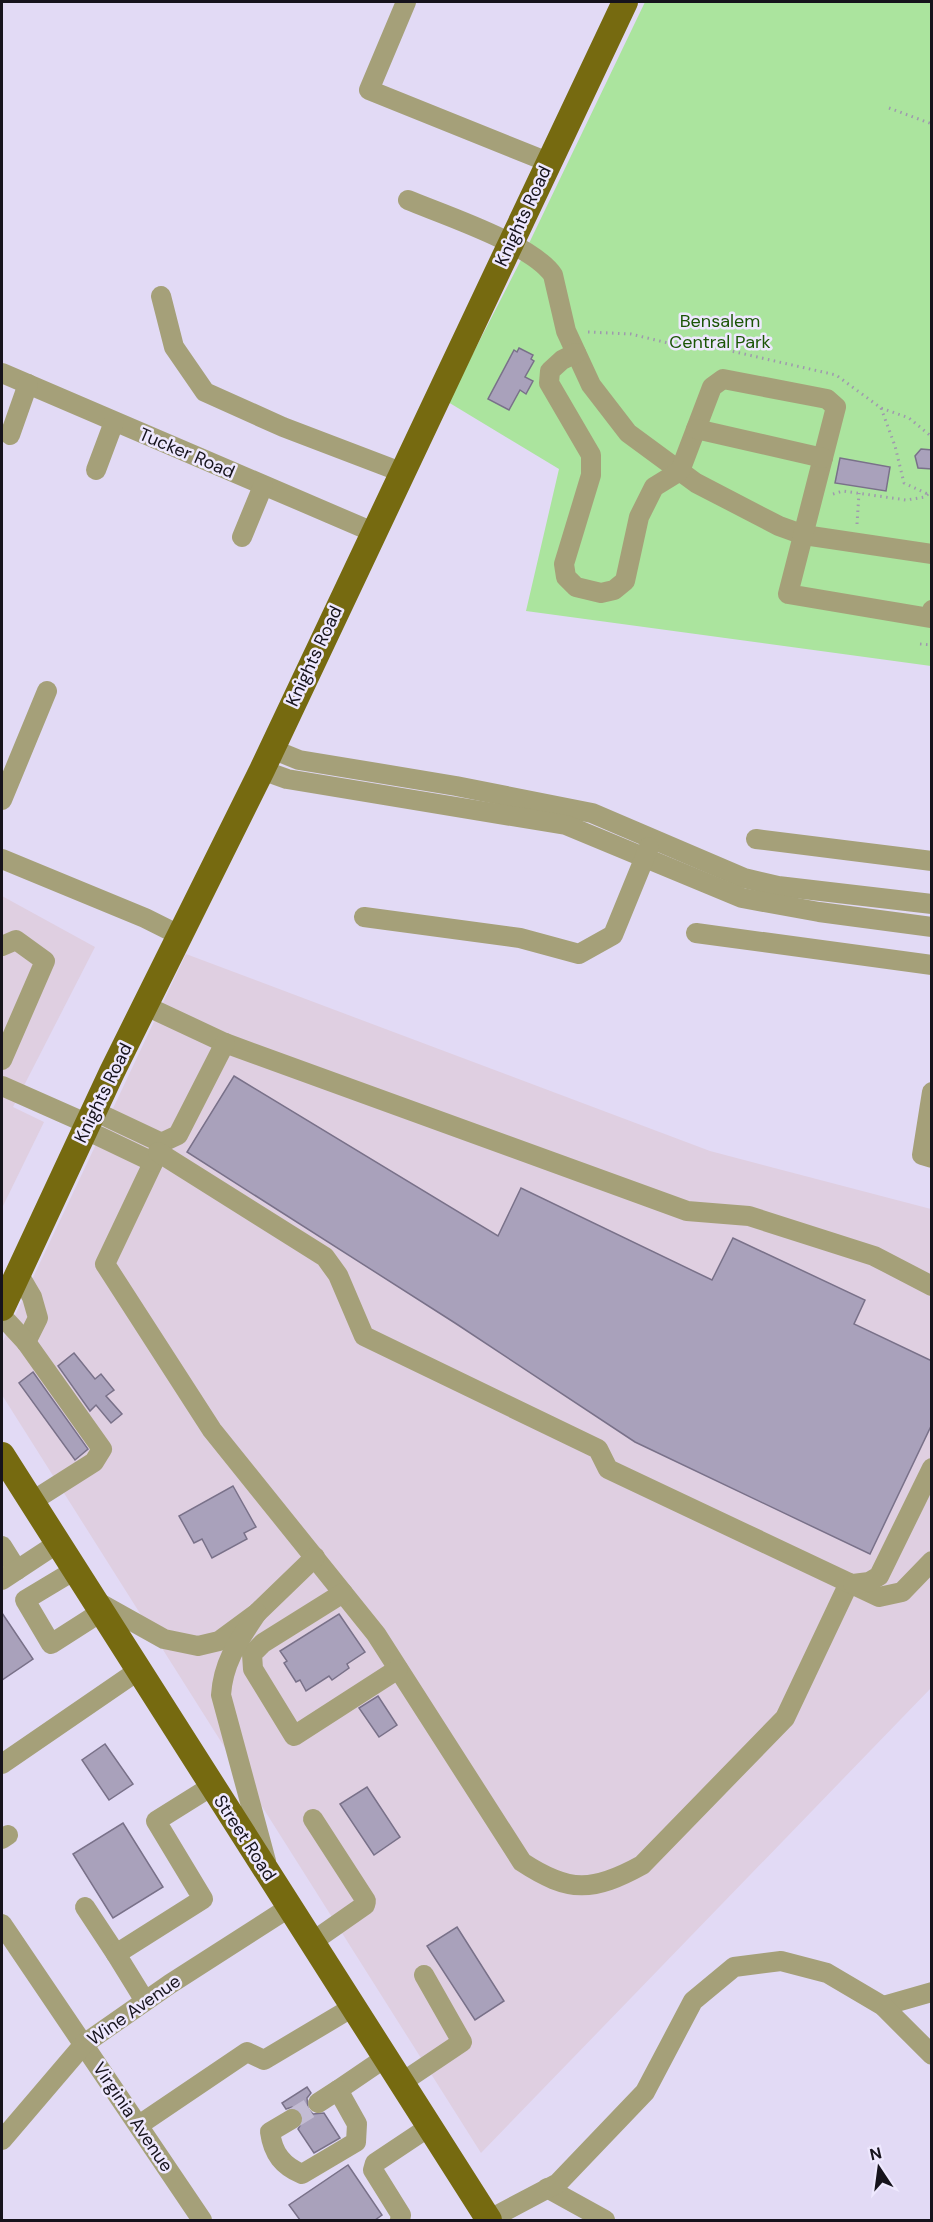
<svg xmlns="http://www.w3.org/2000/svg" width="933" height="2222" viewBox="0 0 933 2222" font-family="'DM Sans',sans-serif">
<rect width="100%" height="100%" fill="#e2daf5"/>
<!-- commercial -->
<g fill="#dfcfe1">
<polygon points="2,896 95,947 13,1107 44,1122 2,1208"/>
<polygon points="186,954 710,1151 931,1209 931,1688 481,2153 2,1395 2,1343"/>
</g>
<!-- green -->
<polygon fill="#abe49e" points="645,2 931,2 931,666 526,611 559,469 448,402 520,262"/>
<!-- building -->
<g fill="#a9a1bb" stroke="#797189" stroke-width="1.5">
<polygon points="519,348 533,355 531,359 534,361 525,377 533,381 526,394 520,390 509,410 488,399 514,350 517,352"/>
<polygon points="921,449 932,450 932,469 918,468 915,456"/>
<polygon points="840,458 890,467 886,491 835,483"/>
<polygon points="234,1076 498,1236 521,1188 712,1280 733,1238 865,1300 854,1324 932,1361 932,1424 870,1554 635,1442 455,1323 187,1152"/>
<polygon points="74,1353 95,1379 101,1374 114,1390 106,1396 122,1414 111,1423 96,1405 90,1411 58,1366"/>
<polygon points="33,1372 88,1449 75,1460 19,1383"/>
<polygon points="233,1486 256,1527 244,1533 247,1539 212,1558 202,1539 194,1543 179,1516"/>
<polygon points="2,1613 33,1659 2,1680"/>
<polygon points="339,1614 365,1652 347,1664 349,1668 332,1680 329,1676 306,1691 300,1680 296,1682 284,1663 287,1661 280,1651"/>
<polygon points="378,1696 397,1725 379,1737 359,1708"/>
<polygon points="105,1744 133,1784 109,1800 82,1760"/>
<polygon points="367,1787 400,1837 374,1855 340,1804"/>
<polygon points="123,1823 163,1887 113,1918 73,1854"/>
<polygon points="457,1927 504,2001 475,2020 427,1946"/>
<polygon points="307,2087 311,2093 307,2098 308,2109 313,2114 324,2113 340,2138 314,2153 298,2129 304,2119 302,2112 292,2107 286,2109 282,2103"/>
<polygon points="348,2165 382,2215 375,2220 300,2220 289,2205"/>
</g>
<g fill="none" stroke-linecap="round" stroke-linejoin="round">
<!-- minor-tunnel -->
<polyline stroke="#c3bcd4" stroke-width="20" stroke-dasharray="20 10" stroke-linecap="butt" points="292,2119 318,2103"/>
<!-- path -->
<g stroke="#9f99ae" stroke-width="3" stroke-dasharray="1.5 4.5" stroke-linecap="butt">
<polyline points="889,108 932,124"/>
<polyline points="588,332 631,334 672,344 700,340 727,345 731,351 836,375 881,408 909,418 932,437"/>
<polyline points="881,408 895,446 904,483 932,496"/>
<polyline points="833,494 843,491 906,500 925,497 932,490"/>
<polyline points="857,524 859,493"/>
<polyline points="920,644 932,645"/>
</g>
<!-- minor -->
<g stroke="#a5a079" stroke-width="20">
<polyline points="406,2 369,90 548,162"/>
<path d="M408,200c36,15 124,44 145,75l13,56 25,54 37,48 68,50 83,43 25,9 128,19"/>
<polyline points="161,296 174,347 205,392 283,427 401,472"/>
<polyline points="576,353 562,360 550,371 549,383 591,455 591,475 564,564 566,577 576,587 601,593 614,590 625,581 639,517 654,487 680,471 712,387 723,379 827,399 836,407 788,594 930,618 932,610"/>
<polyline points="2,373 373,532"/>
<polyline points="696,429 823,458"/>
<polyline points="10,435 28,384"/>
<polyline points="96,470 114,422"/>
<polyline points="242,537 263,486"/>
<polyline points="272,749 299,760 456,786 592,813 744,878 778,886 932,904"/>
<polyline points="262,770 287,779 566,825 742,898 819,912 932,927"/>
<polyline points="2,800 47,691"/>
<polyline points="756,839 932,861"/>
<polyline points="2,859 145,918 181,936"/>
<polyline points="364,917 520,938 579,954 613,935 649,847"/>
<polyline points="696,933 932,965"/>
<polyline points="2,946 16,940 45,961 2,1060"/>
<polyline points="146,1006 225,1043 687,1211 749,1216 874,1256 932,1286"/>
<path d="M225,1043l-47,92 -15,7 -58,122 107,166 164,204 146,228c47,31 71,30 120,3l143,-147 64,-135"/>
<polyline points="2,1086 88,1124"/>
<polyline points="932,1092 922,1155 932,1158"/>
<polyline points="94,1111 162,1143"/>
<polyline points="86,1130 153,1162"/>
<polyline points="158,1152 325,1257 338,1275 364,1336 598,1449 608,1469 879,1597 902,1592 932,1561"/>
<polyline points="18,1273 32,1297 38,1318 26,1342"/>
<polyline points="2,1316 26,1342 102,1449 94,1462 31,1502"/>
<polyline points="2,1546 17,1570"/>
<polyline points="75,1570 25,1600 51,1644 101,1612"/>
<polyline points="2,1580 58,1543"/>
<polyline points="853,1584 869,1582 879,1576 932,1468"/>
<polyline points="343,1593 263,1643 252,1654 253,1669 294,1736 398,1669"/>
<polyline points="96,1601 164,1639 198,1646 219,1641 257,1613 315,1557"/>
<path d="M257,1613c-18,27 -34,49 -36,82l45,166"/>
<polyline points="2,1764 139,1670"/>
<polyline points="2,1839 8,1835"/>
<polyline points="85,1907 116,1954"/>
<polyline points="2,1924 202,2220"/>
<polyline points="312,1942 365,1905 366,1901 313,1819"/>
<polyline points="145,2001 116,1954 203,1899 156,1821 212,1786"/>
<polyline points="883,2006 932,1992"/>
<polyline points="401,2083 462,2042 424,1975"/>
<polyline points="338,2090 385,2058"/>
<path d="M292,2119l-22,13c3,22 13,34 32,42l54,-32 1,-18 -19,-34 -20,13"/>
<polyline points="139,2125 247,2052 264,2060 353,2007"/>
<polyline points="2,2140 84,2044 170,1984 290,1907"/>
<polyline points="547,2188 605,2220"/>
<polyline points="400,2220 401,2215 373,2170 375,2163 429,2127"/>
<polyline points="488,2220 558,2183 645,2092 693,2001 734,1967 781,1961 827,1973 883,2006 932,2055"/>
</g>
<!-- major -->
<g stroke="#766a10" stroke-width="26">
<polyline points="2,1308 112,1072 262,770 625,2"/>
<polyline points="2,1455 489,2220"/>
</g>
</g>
<g text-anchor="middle" stroke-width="5" stroke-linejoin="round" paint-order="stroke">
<!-- street labels -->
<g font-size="18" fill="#16131c" stroke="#eee8fe">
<text transform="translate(523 216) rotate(-65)" y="6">Knights Road</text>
<text transform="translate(187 453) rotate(23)" y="6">Tucker Road</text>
<text transform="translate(314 656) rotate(-65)" y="6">Knights Road</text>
<text transform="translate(103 1093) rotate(-64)" y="6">Knights Road</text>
<text transform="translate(245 1838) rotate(57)" y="6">Street Road</text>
<text transform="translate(134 2010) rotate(-35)" y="6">Wine Avenue</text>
<text transform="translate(133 2117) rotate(56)" y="6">Virginia Avenue</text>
</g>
<!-- park labels -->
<g font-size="18" fill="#1b5506" stroke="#eee8fe">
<text x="720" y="327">Bensalem<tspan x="720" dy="21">Central Park</tspan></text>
</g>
</g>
<!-- border -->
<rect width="933" height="2222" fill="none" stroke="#16131c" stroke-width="6"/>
<!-- north arrow -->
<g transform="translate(879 2168) rotate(347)" stroke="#eee8fe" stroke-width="4.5" paint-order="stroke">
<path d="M0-4.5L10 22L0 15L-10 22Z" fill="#16131c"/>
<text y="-9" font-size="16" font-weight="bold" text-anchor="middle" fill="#16131c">N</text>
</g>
</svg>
